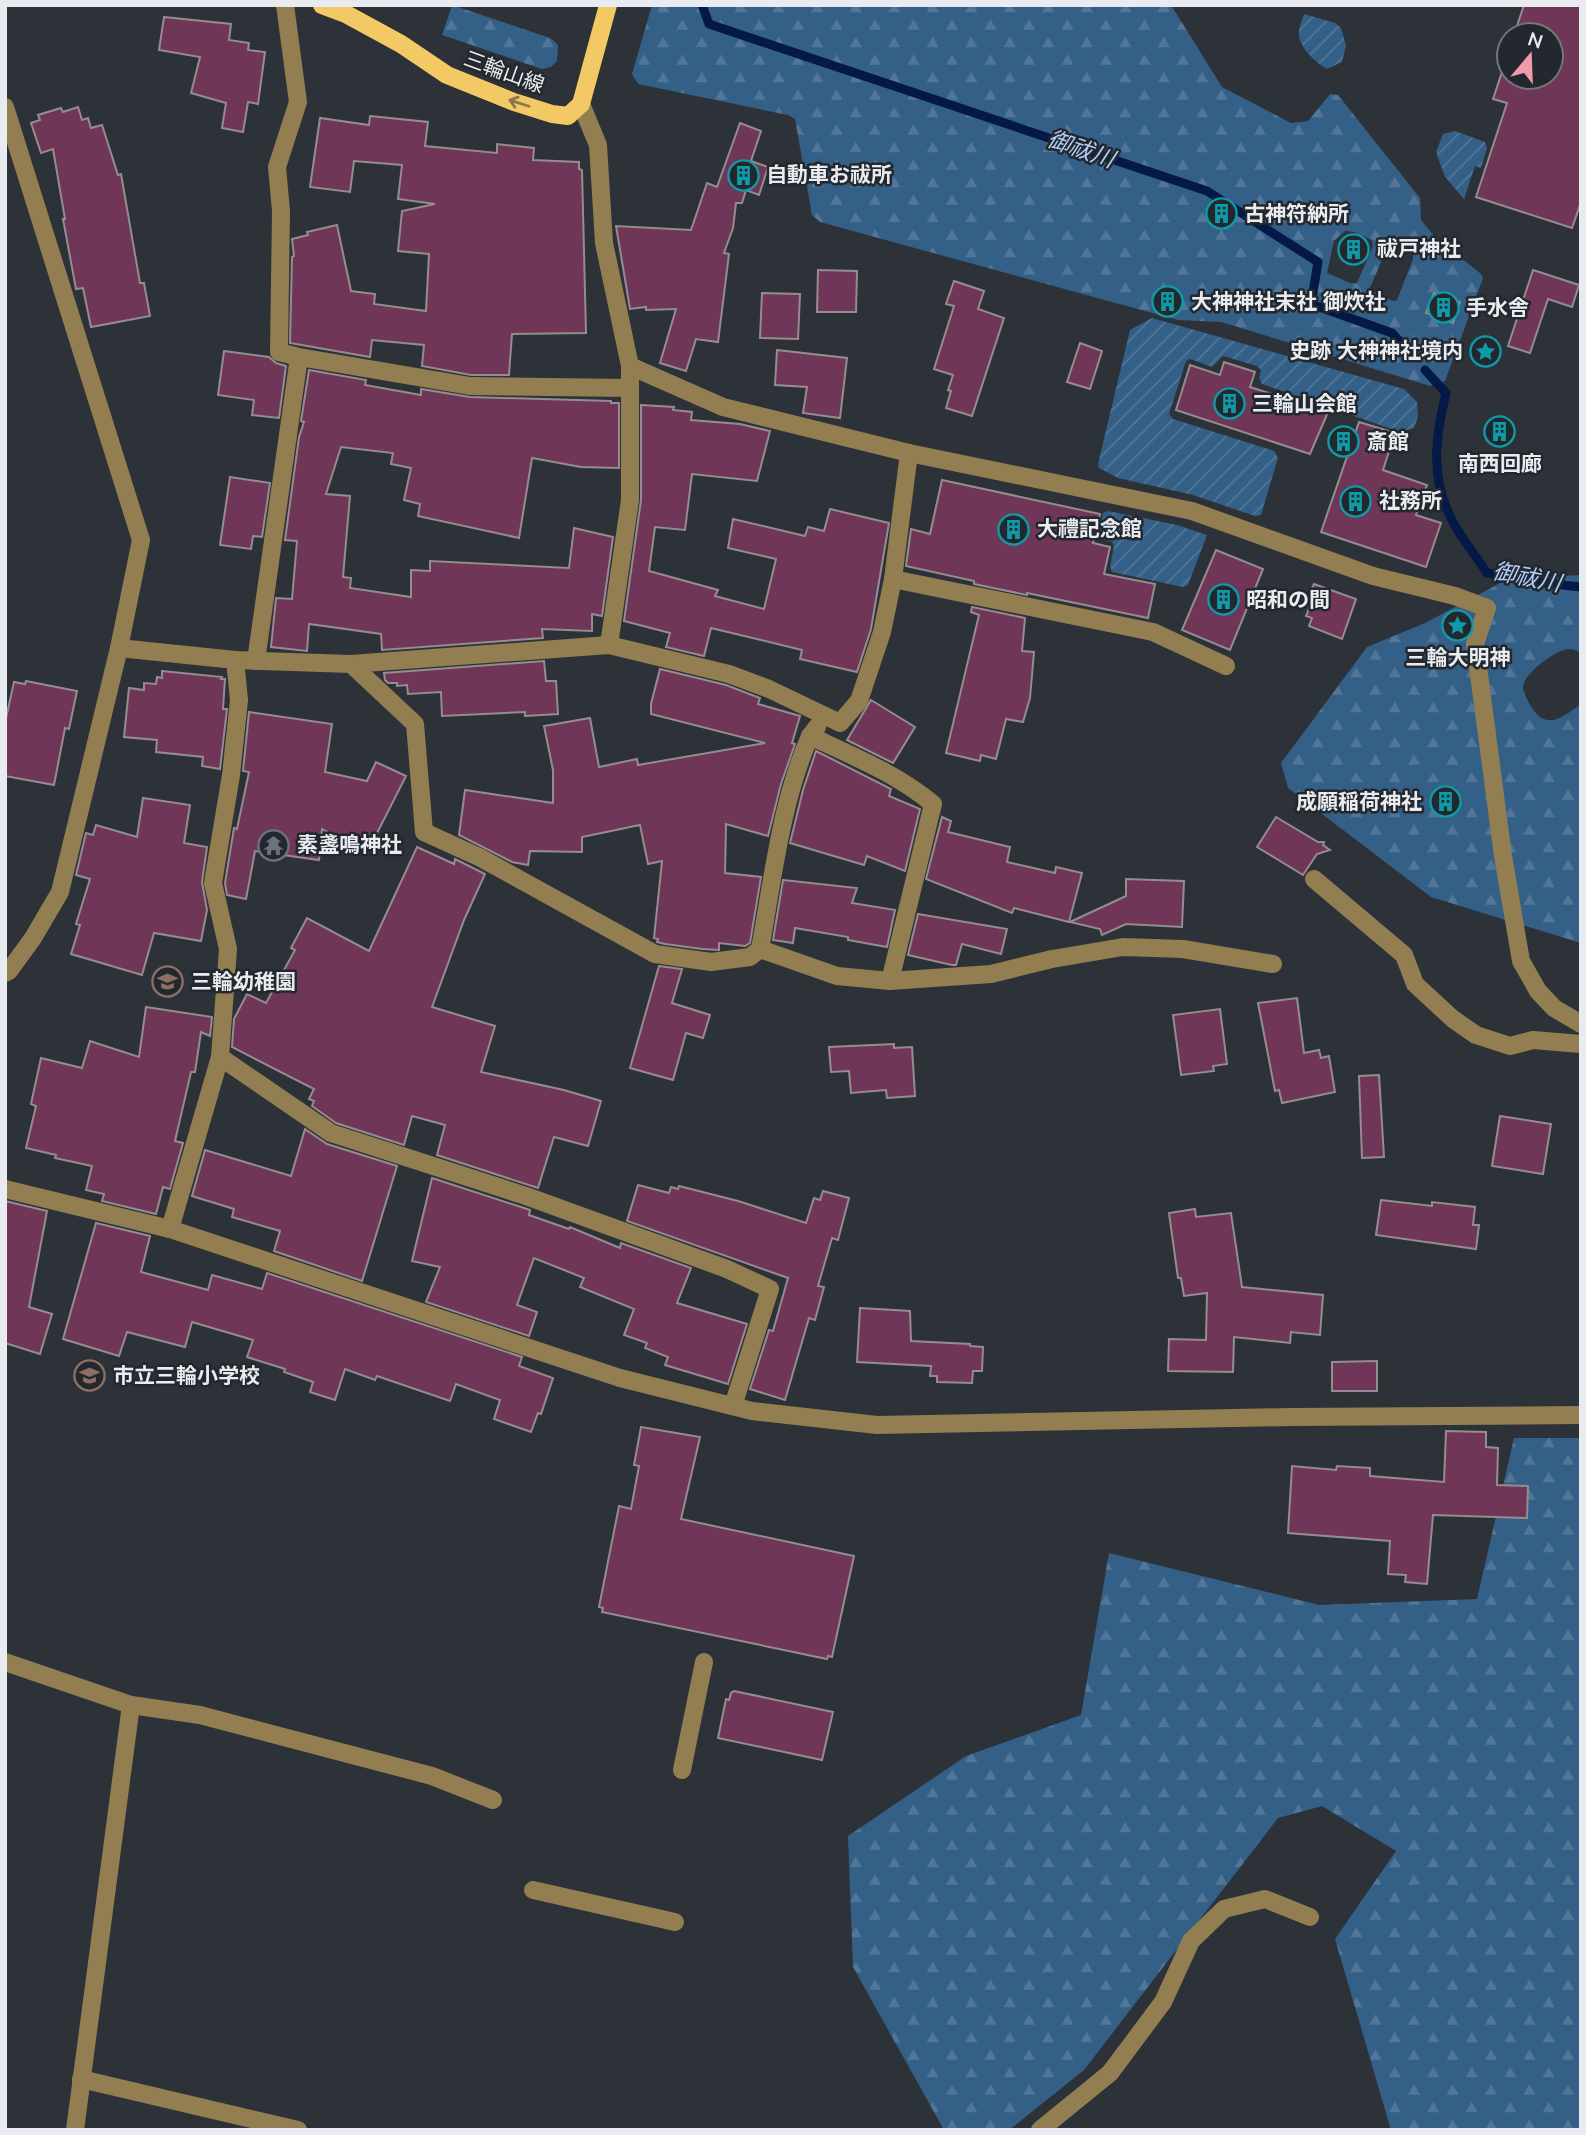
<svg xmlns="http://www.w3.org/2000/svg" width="1586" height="2135" viewBox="0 0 1586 2135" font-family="'Nunito Sans','Noto Sans JP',sans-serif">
<defs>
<pattern id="forest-firs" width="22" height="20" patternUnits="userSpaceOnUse" patternTransform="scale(1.75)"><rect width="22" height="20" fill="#345f87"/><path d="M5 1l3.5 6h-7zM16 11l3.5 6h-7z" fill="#517698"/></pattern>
<pattern id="garden-furrows" width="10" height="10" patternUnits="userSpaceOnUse" patternTransform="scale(1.75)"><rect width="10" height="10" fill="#345f87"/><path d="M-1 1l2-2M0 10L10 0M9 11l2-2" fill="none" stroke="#517698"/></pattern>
</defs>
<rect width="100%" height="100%" fill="#2d3238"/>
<!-- forest -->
<g fill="url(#forest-firs)" fill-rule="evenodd">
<polygon points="452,5 550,38 558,45 557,61 551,67 542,69 442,35"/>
<path d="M652,5h519l51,82 69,36 17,-2 22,-27 8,1 82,103 1,22 14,17 46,37 2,4 -38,103 -15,5 -209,-64 -43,-2 -358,-98 -8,-7 -17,-96 -7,-4 -150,-31 -6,-10zM1345,231l9,1 18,8 1,6 -16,37h-7l-23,-10 7,-32zM1394,243l19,9v7l-16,41 -4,1 -24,-11 19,-44z"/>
<path d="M1581,575v78c-4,-2 -7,-4 -11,-4 -12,-1 -42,22 -46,34 -3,7 2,13 5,20 16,29 31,16 52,1v239l-150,-46 -143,-109 -7,-25 86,-116 58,-24 83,-44z"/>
<polygon points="1514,1438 1581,1438 1581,2130 1391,2130 1335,1939 1396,1851 1322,1806 1278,1818 1084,2070 1009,2130 944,2130 853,1967 848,1836 966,1756 1081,1715 1109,1553 1319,1605 1477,1599"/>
</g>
<!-- garden -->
<g fill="url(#garden-furrows)">
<path d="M1304,14l31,9 6,5 5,18 -4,16 -15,7c-11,-6 -30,-23 -28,-37 0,-6 3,-12 5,-18z"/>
<polygon points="1455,131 1485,142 1487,148 1481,168 1475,166 1464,199 1445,177 1436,152 1443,134"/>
<polygon points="1152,318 1404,389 1417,402 1418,417 1414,428 1400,432 1262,384 1259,378 1261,370 1257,366 1223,356 1212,367 1190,359 1186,361 1169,414 1173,419 1274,451 1278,458 1261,515 1255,516 1193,495 1118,478 1099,468 1098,464 1130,330"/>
<polygon points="1108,511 1177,525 1207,535 1188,585 1183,587 1112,572 1110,566 1114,546 1112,542 1098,537 1103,513"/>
</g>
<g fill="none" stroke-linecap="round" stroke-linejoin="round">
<!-- stream -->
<g stroke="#041947" stroke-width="9">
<polyline points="702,5 709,24 1207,191 1318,262 1311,304 1392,333 1405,347"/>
<path d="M1425,370l21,23c-10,42 -16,80 3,121 9,21 26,40 38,59l57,10 37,4"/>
</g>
</g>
<!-- building -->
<g fill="#6f3657" stroke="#958c90" stroke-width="2">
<polygon points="1524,5 1581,5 1581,202 1572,228 1476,197 1507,103 1493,99 1509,51 1509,77 1551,77 1551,35 1514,35"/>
<polygon points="164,17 231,24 229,40 249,43 248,50 265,52 258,104 248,102 243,132 222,128 226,103 191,93 200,57 159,50"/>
<polygon points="78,107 82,120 88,118 91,128 102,125 118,175 121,174 140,283 144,283 150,316 91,327 83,288 76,289 63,219 65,219 53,149 41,153 31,123 40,120 38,115 61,108 63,112"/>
<polygon points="370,116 428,122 425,146 497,153 497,144 534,148 533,160 579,162 579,169 582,170 586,333 512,334 509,375 471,375 422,366 424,345 372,340 370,357 290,343 292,257 294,256 292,239 308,235 307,232 337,225 351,291 375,294 374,304 426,311 429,254 398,251 402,211 435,204 398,199 402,165 354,161 350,192 310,187 320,118 369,125"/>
<polygon points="740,123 761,131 751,161 768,167 759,195 746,190 742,203 736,203 733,228 724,253 729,254 718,342 696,339 686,371 660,363 676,309 646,310 646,307 630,309 616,226 691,230 707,183 717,187"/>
<polygon points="818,270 857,271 856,312 817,312"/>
<polygon points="1533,270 1579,285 1572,307 1548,299 1530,353 1508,346"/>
<polygon points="954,281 984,291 978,309 1004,318 972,416 946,408 951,391 948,390 953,375 934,369 954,306 946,304"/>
<polygon points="762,293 800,294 798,339 760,338"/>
<polygon points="1434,293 1460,302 1453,323 1426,313"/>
<polygon points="1080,343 1102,351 1090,389 1067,382"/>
<polygon points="777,350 847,358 840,418 803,413 807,387 775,385"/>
<polygon points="224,351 269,357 276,363 286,366 279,418 252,415 254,400 218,395"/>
<polygon points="1224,362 1255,372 1250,387 1328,412 1310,454 1176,410 1190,365 1220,375"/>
<polygon points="309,370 366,380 365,385 421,395 421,389 470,397 611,401 611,403 619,403 619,468 581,467 532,458 519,538 418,516 420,504 404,500 411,468 391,464 393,453 341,447 326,494 350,496 343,577 351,578 350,588 411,597 411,570 430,571 430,561 569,568 574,528 613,537 602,616 592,614 592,631 542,629 543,638 382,650 381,634 309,624 307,651 271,647 276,598 292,599 297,541 285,540 299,437 304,422 301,421"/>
<polygon points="641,405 674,407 673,410 692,412 691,420 740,424 770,431 757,481 692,474 685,530 655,527 649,571 718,590 715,596 764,609 776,559 728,548 733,519 805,536 808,527 824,531 830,509 889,523 871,629 857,672 800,659 802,650 711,628 704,656 666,647 670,633 624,621 641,500"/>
<polygon points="1359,422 1395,433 1383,470 1427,485 1416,515 1441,523 1426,567 1321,532"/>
<polygon points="230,477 270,483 262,537 253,536 251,549 220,545"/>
<polygon points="942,480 1100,514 1093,543 1110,547 1104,574 1155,584 1148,618 1027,593 1027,595 974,584 974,581 906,566 911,529 930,534"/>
<polygon points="1216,550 1263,569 1230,650 1182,630"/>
<polygon points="1314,584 1356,599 1342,639 1309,626 1312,618 1306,616 1310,606 1305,604"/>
<polygon points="972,607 1025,618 1022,651 1034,652 1030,698 1023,722 1006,719 996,759 981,755 980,761 946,753 979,615 971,612"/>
<polygon points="544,661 546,681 556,681 558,714 525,716 525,712 442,716 441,692 408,694 407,685 397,686 397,683 388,683 385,680 384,673"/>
<polygon points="660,669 726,685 760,698 758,704 800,716 792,743 795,744 781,784 768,836 726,824 725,873 761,877 750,943 745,946 719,943 719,950 702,949 665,944 657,942 658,939 654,938 662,861 648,864 640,825 582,837 582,852 530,851 528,865 512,862 459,835 465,790 553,803 553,770 544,726 590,718 599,767 637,759 638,765 765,743 651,714 651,704"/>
<polygon points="162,671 222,677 221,679 225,679 223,709 227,709 220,769 202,766 203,757 156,752 157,740 124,737 129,688 144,690 144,683 156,684 157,677 162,678"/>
<polygon points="26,681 77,691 69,729 65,728 54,785 5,776 5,723 14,682 25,684"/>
<polygon points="871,700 915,727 893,763 847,740"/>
<polygon points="249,712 332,724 325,772 367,781 376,762 406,776 367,853 322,829 319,860 255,851 246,899 227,895 225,883 234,828 237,829 249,772 243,771"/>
<polygon points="816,751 891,789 889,796 920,809 905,871 867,856 864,865 790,843 803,790"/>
<polygon points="143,798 190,805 184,843 207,847 202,882 207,910 201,941 154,933 142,975 71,954 80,925 76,924 90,879 76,875 86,833 93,835 96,825 137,837"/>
<polygon points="942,817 951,821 948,832 1010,847 1007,862 1055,873 1056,867 1082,873 1069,922 1014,908 1012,913 926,879"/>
<polygon points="1276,817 1318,842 1324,842 1323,845 1330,850 1317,854 1303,875 1257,847"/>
<polygon points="417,847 454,864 455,859 485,874 464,920 432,1007 495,1026 481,1072 564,1090 601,1101 588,1146 554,1137 538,1188 437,1155 445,1125 412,1116 404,1145 336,1123 312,1106 314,1101 309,1099 314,1089 232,1047 234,1019 247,994 266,1003 295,950 291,948 307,918 369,951"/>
<polygon points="1126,879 1184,881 1182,927 1126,924 1102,935 1100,929 1070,922 1126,896"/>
<polygon points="783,880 857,888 852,903 895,910 887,947 848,940 848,937 795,928 793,943 773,940"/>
<polygon points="918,914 1007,929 1001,954 962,944 956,965 952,965 908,955"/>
<polygon points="659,966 682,969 672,1003 710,1015 703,1038 686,1033 673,1080 630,1068"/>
<polygon points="1297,998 1304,1053 1319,1050 1321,1058 1329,1056 1335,1092 1282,1103 1279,1090 1275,1091 1258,1003"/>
<polygon points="146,1007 212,1017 210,1036 201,1032 195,1072 191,1072 175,1141 183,1143 170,1189 163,1187 156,1214 102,1201 104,1194 86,1190 92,1166 55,1158 56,1155 26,1148 36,1106 31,1104 41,1058 82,1068 90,1041 139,1057"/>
<polygon points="1220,1009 1227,1064 1213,1066 1214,1071 1181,1075 1173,1015"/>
<polygon points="894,1044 894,1048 912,1047 915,1096 887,1098 886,1090 851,1093 849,1071 831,1072 829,1047"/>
<polygon points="1379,1075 1384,1157 1362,1158 1359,1076"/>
<polygon points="1500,1116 1551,1124 1543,1174 1492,1166"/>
<polygon points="305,1129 327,1144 397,1166 362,1281 274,1251 280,1231 232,1217 234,1209 192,1196 205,1150 291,1176"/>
<polygon points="432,1178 530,1210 529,1215 569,1229 570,1227 620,1248 621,1243 691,1268 677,1303 747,1324 728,1384 665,1365 668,1357 645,1348 647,1343 624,1335 634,1309 580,1287 584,1278 534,1258 517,1305 537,1312 529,1336 426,1302 440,1267 412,1261"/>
<polygon points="638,1185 669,1193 671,1187 678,1189 679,1186 738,1201 806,1223 814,1198 820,1200 823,1191 849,1198 838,1240 832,1238 818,1286 824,1287 815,1320 809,1318 785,1400 750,1389 769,1330 773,1331 788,1278 627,1221"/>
<polygon points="1381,1200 1432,1206 1432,1202 1475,1207 1473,1225 1479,1225 1476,1249 1376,1235"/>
<polygon points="5,1201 47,1211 29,1307 52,1314 40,1354 5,1343"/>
<polygon points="1195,1209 1196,1217 1231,1213 1242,1287 1323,1295 1320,1335 1291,1332 1290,1343 1234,1337 1233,1372 1168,1371 1169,1339 1206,1340 1207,1293 1184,1296 1181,1278 1178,1278 1169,1213"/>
<polygon points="96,1223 150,1236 141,1272 208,1290 212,1275 262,1289 267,1273 522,1357 519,1366 553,1378 541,1414 538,1413 531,1432 494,1419 500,1400 456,1384 450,1401 377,1376 375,1380 345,1369 335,1400 310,1392 313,1382 284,1372 285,1369 247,1357 253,1340 192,1322 185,1347 127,1332 119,1356 63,1339"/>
<polygon points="860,1308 910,1311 911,1341 970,1344 970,1346 983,1347 982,1371 973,1371 972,1383 937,1382 937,1376 930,1376 931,1366 857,1362"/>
<polygon points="1377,1361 1377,1391 1332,1391 1332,1362"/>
<polygon points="641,1427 700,1437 681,1519 854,1556 832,1657 828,1656 827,1659 602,1612 603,1608 599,1607 619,1506 631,1509 639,1466 634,1465"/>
<polygon points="1446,1431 1486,1432 1486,1447 1498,1448 1497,1485 1528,1486 1527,1518 1433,1515 1427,1584 1405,1582 1406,1575 1388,1574 1390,1541 1288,1533 1292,1466 1336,1470 1337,1466 1370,1468 1370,1476 1444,1482"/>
<polygon points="734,1691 833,1712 822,1760 718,1738 726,1699 729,1700 731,1693"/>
</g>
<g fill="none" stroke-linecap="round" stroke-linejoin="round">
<!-- minor -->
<g stroke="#927e50" stroke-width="18">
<polyline points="285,5 298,102 277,167 281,211 279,352 299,357 470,386 629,388"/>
<polyline points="581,104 598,145 604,243 630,366 630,500 609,645"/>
<polyline points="5,107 141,540 119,648 60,892 33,938 9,971 5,973"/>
<polyline points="630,366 723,407 909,453 1192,511 1373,576 1455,596 1487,608 1475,644 1503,856 1521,961 1538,991 1554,1008 1581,1024"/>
<polyline points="893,579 1153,632 1226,666"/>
<polyline points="119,648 235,660 351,664 609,645 729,674 769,689 840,723 859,701 882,632 893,579 909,453"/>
<polyline points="256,661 299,357"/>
<path d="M351,664l64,60 9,108 55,25 176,97 56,8 39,-5 10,-8c13,-71 21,-147 50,-213"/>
<path d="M817,727l-7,9c43,20 87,38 123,68l-43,177"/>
<polyline points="1314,879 1404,955 1415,984 1453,1019 1476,1035 1510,1046 1533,1040 1581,1044"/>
<polyline points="760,949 837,976 890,981 991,974 1052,959 1123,947 1183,949 1273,964"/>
<polyline points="220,1057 331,1133 526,1196 727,1269 770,1289 733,1406"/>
<polyline points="5,1189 170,1229 620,1378 752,1411 877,1425 1291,1417 1581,1415"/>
<polyline points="170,1229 220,1057 228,949 213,883 231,775 239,700 235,660"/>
<polyline points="5,1662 131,1705 200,1715 432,1776 493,1800"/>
<polyline points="682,1770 704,1662"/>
<polyline points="533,1890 675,1922"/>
<polyline points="81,2079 298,2130"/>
<polyline points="75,2130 131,1705"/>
<polyline points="1040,2130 1110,2073 1163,2002 1191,1941 1224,1909 1265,1899 1310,1917"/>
</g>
<!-- major -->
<polyline stroke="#f3c965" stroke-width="18" points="322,5 346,14 401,44 447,75 514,102 552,114 568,116 581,104 608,5"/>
</g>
<!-- one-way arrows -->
<defs><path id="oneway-shaft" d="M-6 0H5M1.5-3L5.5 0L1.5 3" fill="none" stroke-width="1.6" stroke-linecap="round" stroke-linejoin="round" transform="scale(1.75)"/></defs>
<use stroke="#8b784a" href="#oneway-shaft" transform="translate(519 103) rotate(-162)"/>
<!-- icons -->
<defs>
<symbol id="building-ring" viewBox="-11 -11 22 22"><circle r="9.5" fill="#23282e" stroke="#0f9aa8" stroke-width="1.5"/><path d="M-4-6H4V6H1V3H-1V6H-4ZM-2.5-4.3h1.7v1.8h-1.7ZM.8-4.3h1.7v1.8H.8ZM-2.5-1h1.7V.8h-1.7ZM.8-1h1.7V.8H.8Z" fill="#0f9aa8"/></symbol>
<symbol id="sight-ring" viewBox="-11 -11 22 22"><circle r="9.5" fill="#23282e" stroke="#0f9aa8" stroke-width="1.5"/><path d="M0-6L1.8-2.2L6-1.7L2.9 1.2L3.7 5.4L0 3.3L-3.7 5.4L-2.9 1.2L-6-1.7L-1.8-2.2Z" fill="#0f9aa8"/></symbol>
<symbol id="temple-ring" viewBox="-11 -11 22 22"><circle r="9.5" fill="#23282e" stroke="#6b7280" stroke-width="1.5"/><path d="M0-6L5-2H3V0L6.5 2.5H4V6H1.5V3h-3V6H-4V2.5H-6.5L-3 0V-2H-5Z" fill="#6b7280"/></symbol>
<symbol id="school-ring" viewBox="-11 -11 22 22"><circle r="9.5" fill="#23282e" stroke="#8d6e63" stroke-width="1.5"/><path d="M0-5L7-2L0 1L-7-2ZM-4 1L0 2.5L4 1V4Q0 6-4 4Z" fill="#8d6e63"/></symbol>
</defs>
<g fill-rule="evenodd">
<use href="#building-ring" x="726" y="158" width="35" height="35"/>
<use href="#building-ring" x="1204" y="196" width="35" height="35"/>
<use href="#building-ring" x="1336" y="232" width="35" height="35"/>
<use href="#building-ring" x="1150" y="284" width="35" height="35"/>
<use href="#building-ring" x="1426" y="290" width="35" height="35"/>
<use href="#sight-ring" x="1468" y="334" width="35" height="35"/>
<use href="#building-ring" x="1212" y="386" width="35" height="35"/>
<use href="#building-ring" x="1482" y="414" width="35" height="35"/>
<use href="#building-ring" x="1326" y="424" width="35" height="35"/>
<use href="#building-ring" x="1338" y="484" width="35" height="35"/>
<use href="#building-ring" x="996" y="512" width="35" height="35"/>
<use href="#building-ring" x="1206" y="582" width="35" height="35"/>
<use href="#sight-ring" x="1440" y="608" width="35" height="35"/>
<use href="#building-ring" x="1428" y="784" width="35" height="35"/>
<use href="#temple-ring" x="256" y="828" width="35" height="35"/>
<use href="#school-ring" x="150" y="964" width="35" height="35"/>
<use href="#school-ring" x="72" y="1358" width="35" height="35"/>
</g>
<g text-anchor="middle" stroke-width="5" stroke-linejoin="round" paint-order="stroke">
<!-- street labels -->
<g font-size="21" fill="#e8ebef" stroke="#23282e">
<text transform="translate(504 72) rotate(20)" y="7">三輪山線</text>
</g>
<!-- poi labels -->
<g font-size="21" font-weight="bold" fill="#e8ebef" stroke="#23282e" text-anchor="start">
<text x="766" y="182">自動車お祓所</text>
<text x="1244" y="221">古神符納所</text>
<text x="1377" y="256">祓戸神社</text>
<text x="1191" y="309">大神神社末社 御炊社</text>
<text x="1466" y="315">手水舎</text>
<text x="1463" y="358" text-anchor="end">史跡 大神神社境内</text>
<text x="1252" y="411">三輪山会館</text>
<text x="1367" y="449">斎館</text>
<text x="1500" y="471" text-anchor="middle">南西回廊</text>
<text x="1379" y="508">社務所</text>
<text x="1037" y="536">大禮記念館</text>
<text x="1246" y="607">昭和の間</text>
<text x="1458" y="665" text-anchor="middle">三輪大明神</text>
<text x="1422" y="809" text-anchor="end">成願稲荷神社</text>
<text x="297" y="852">素盞鳴神社</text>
<text x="191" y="989">三輪幼稚園</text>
<text x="113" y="1383">市立三輪小学校</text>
</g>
<!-- water labels -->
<g font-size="23" font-style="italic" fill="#b2cdfc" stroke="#23282e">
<text transform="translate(1081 149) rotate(19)" y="8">御祓川</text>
<text transform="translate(1527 577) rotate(11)" y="8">御祓川</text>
</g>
</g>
<!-- border -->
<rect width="1586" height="2135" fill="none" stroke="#e8ebef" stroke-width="14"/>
<!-- north arrow -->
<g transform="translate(1530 56) rotate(19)"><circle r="33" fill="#23282e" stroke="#72767b" stroke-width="2"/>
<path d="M0-5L12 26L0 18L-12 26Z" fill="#f29aad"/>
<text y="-10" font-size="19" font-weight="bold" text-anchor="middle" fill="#e8ebef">N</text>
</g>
</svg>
